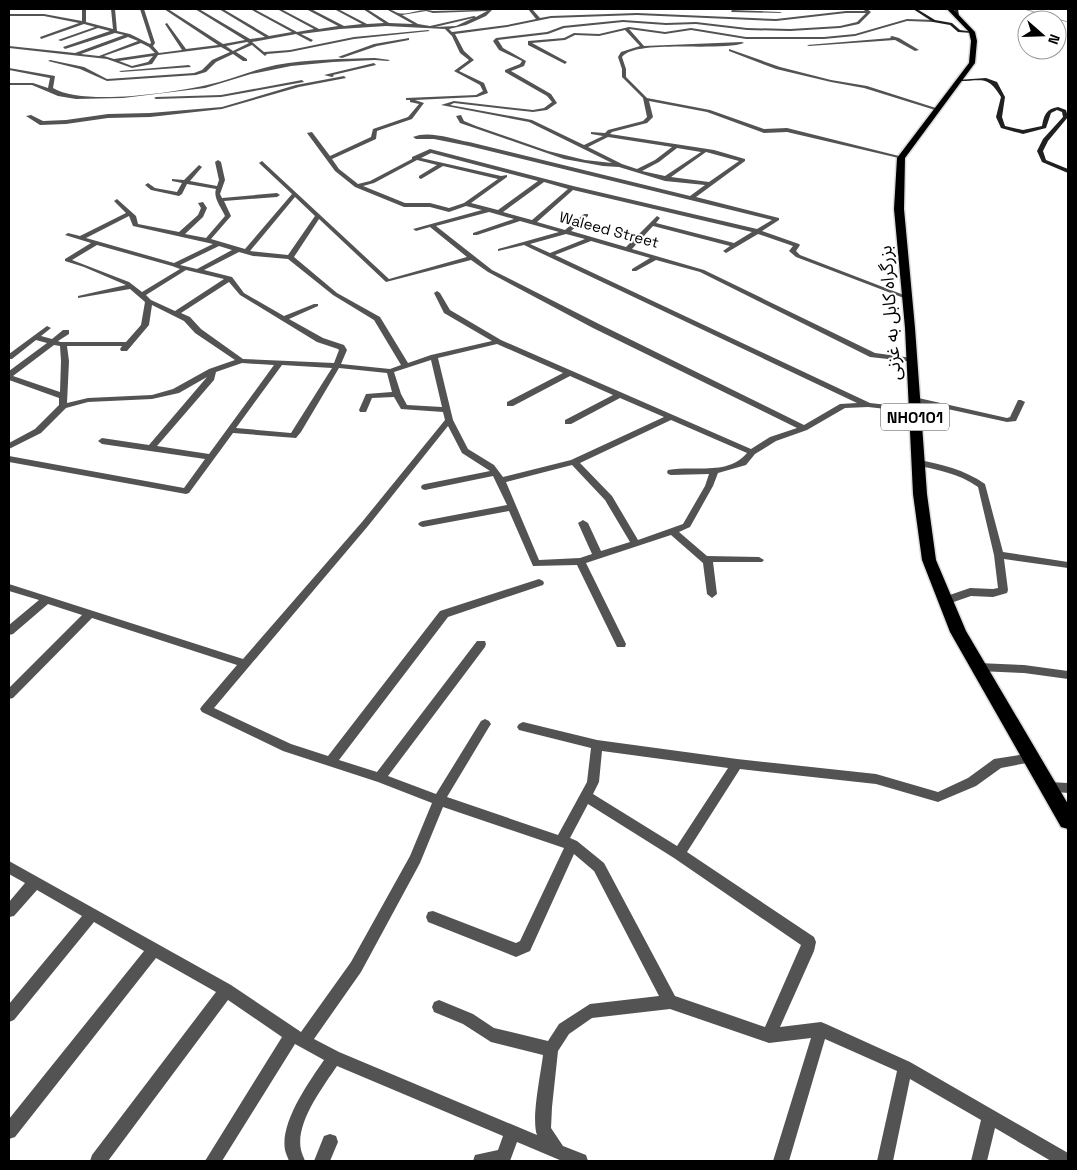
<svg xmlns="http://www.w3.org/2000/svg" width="1077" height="1170" viewBox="0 0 1077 1170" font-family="'Space Grotesk','Noto Sans Arabic',sans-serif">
<rect width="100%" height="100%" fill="#fff"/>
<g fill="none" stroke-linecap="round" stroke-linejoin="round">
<!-- stream -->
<polyline stroke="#a1a1a1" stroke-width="1" points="1024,9 1068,22"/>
<defs>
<polygon id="highway" points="947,9 953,9 975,32 977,41 975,63 905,158 904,209 915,328 927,494 936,560 966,631 1068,804 1068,829 1061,827 950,632 922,560 913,494 905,328 894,209 897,158 969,63 971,41 969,32"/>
</defs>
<!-- highway casing -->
<use href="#highway" stroke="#dbdbdb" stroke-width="3"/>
<!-- street -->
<g fill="#535353" fill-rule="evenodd">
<path d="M82,9h4v13l27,7 -2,-20h4l2,22 13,3 20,10 1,-1 -11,-34h4l11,34 -2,3 6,7 23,-3 -17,-26 2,-1 19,26 32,-4 -54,-36h4l55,35 22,-4 -50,-31h4l51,30 15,-2 -46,-28h4l46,27 23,-4 -42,-23h4l43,23 17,-3 -37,-20h4l38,20 19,-3 -32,-17h5l33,17 18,-2 -28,-15h4l29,15 17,-1 -21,-14h4l22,14 24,1 -27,-15c5,0 7,2 12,4 11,3 22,-6 35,-2l85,-2 -26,1 -6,6 -20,9 -17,4 3,3 55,-7 29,-6 -8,-10h4l8,9 11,-2 86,-3 139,6 70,-8h19l-2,-2h4l4,3 -12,12 -19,4 -50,3 -43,-1 -51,-6 -30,1 -43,-3 -59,6 -16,6 -50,6 5,8 23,13 -2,5 -13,5 40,23 6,9 -10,7 -14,2 -79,-9 -4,2 82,15 52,25 19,-9 -12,-2v-2l14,1 3,-3 35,-9 4,-4 -4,-19 -21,-21v-8l-4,-12 3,-5 19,-6 -15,-16 -26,6 -24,-1 -10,5 -33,3 35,19 -2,2 -37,-19v-4l36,-3 10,-5 25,1 30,-7 36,5 26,-4 55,9h78l31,-3 52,-15 28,1 -1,2 -27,-1 -52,15 -31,3h-78l-55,-9 -26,4 -36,-5 15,17 98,-4 2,1c-23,9 -108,-4 -122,14l4,12v8l21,21 63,12 54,19 23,-1 116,29v2l-116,-27 -23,1 -57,-21 -58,-11 4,16 -6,6 -35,9 -2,2 104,16 31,9v2l-49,36 83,21v2l-17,11 37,13 1,1 -4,6 4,4 109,42 -5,1 -108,-41 -7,-6 4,-5 -35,-12 -32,19 -3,-2 7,-5 -77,-20 -21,23 72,21 171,83 37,5h3v4l-45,-5 -170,-85 -44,-12 -20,11h-4v-2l18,-11 -59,-17 -36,14 315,148 44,5 4,2 -4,2 -46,-5 -23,1 -38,22 -31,11 -21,13 -9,11 -28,8 -5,13 -23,41 -11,5 28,24 52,1 5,3 -2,2h-49l4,32 -5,4 -5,-4 -4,-31 -32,-28 -85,28 40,81 -1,3h-8l-40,-82 -44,1 -24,-55 -86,16 -3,-1 -2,-2 2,-2 3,-1 84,-16 -14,-29 -68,14 -3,-1 -1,-2 1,-2 3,-1 65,-13 -28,-18 -14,-27 -80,100 -154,182 77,36 37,12 112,-145 99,-32 4,2 1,2 -1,2 -95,32 -109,143 38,12 100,-131h8l1,3 -1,3 -97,129 48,18 45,-73 4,-2 4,2 2,3 -2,3 -42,70 111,38 29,-53 4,-34 -72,-18 -2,-3 2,-3 4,-2 74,18 140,19 139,15 62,18 30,-14 26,-19 39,-6 4,2 2,3 -2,3 -36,7 -25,18 -38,16 -62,-18 -136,-15 -53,83 127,85 2,5 -2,9 -34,76 41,-5 5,2 84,38 158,91v8h-17l-56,-33 -8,33h-16l10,-41 -71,-41 -17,82h-16l20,-90 -72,-32 -36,122h-16l38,-123 -42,5 -99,-34 -78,9 -23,16 -11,17 -6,56 -1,21 12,18 23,9 2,6h-26l-45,-19 -7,19h-37l2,-6 23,-5 5,-14 -166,-70c-14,21 -42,57 -36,84 1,4 3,8 4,11h-16c-1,-3 -3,-7 -4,-11 -5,-28 24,-68 39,-90l-29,-16 -73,117h-17l77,-124 -54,-37 -120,161h-18l2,-6 124,-163 -60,-34 -141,179 -6,2v-20l135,-168 -50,-29 -80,98 -5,2v-18l73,-88 -45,-26 -23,26 -5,1v-15l16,-19 -16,-9v-13l222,124 70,47 50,-70 59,-106 22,-53 -54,-21 -95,-31 -81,-39 -2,-3 2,-3 35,-41 -145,-47 -79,80 -4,1v-11l73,-73 -34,-11 -35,30 -4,1v-10l30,-25 -30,-9v-7l234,75 119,-137 83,-102 -2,-8 -42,-3 -7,-12 -22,1 -6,14h-6l-1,-2 7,-16 26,-2 -5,-19 -48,-5 -38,64 -5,6 -63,-5 -44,60 -3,1 -177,-32v-6l175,32 21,-29 -103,-15 -4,-3 4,-3 47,7 58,-68 -28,16 -27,6 -64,3 -22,6 -25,25 -32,16v-6l26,-14 24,-24v-7l-50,-18v-9l38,-28 -11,-3 -24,19h-3v-5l38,-28 4,2 -10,8 11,3 11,-9h6v4l-11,7 2,1h66l15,-17 4,-23 -15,-13 -52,9v-2l48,-11 -42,-18 -19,-6v-2l26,-16 -26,-8 3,-2 12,3 46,-23 -12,-12 3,-2 19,17 2,8 41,8 19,-17 3,-7 -3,-5 5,-1 4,6 -4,9 -18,17 21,4 19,-22c-4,-9 -12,-18 -9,-27l-29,-5 -5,10 -3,2 -28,-6 -6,-5 3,-2 7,5 22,4 5,-9 -10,-2v-2l12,1 15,-15 3,2 -12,14 27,5 2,-6 -4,-18 3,-2 3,2 4,18 -5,14 2,4 55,-5 3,2 -3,2 -53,4 7,15 -20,23 34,10 47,-55 -32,-30 -1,-1 3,-2 127,118 78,-22 -37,-30 -14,4 -3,-2 69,-19 -16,-4 -17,6 -19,-5h-26l-49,-20 -20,-16 -28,-38 5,-1 18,24 41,-19 2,-8 35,-12 11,-13 -9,-2v-2h-4v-2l70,-3 7,-4 -3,-6 -26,-14 15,-11 -9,-7 -8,-17 -7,-7 -59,-3 -46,3 -39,5 12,6 -2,2 -15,-8 -44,8 12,10 26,-2 64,-13 74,-7 2,1 -76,8 -64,13 -23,2 -2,2 -13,-11 -16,7 11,7v2h-4l-10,-7 -17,8 -10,10 -10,3 -89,6 -27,-12 -32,-8 2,-1 34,7 23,12 87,-6 8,-3 10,-10 18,-8 -9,-5 -63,8 -6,9 -20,4 -25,-9 -98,-11v-2l66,7 49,-18 -9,-2 -50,16 -2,-2 47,-16 -12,-3 -37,13 -3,-1 37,-13 -11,-3 -43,15 -1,-2 39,-14 -35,-7h-35v-2h35l38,7zM426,11l7,2 54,-2 -11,6 -2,-1 -44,10 -12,-2 -16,-9zM846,13h20l-9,9 -17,4 -50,3 -43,-1 -51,-6 -30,1 -43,-3 -60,6 -16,6 -51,6 -3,3 6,9 23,11 -2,3 -15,6v2l42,24 5,6 -8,6 -11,2 -79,-9 -13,4 88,17 83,41 -27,-3 -37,-9 -72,-25 -12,-5 -3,-6 -5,1 4,7 104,36 39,7 16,1 46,14 40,4 -15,11 -221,-54c-16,-3 -41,-12 -56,-5l3,2h18l35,7 303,74 -15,9 -184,-43 -143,-37 -18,8v2l-42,22 -12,3 -19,-15 -7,-10 44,-20 1,-8 35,-12 12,-16 -9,-3 62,-3 11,-4 -4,-10 -25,-12 15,-11 -10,-9 -9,-17 52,-7 44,-9 86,-3 139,6zM473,18l-17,8 -21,1zM128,37l10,4 -39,15 -18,-2zM247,42l2,1 -16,8 -7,-5zM141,43l8,4 6,6 -41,6 -10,-3zM153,56l-5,6 -16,4 -13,-5zM608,137l64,10 -17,13 -18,9 -15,-5 -34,-17zM677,148l24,4 -36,24 -23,-5 17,-9zM706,152l33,9 -30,21 -38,-5zM431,153l107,28 -40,29 -27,-7 36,-26v-2l-6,1 -80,-18zM417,160l20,5 -18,11v2l2,1 22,-13 55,13 -34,24 -15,5 -19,-5h-25l-42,-17 11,-3zM544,182l24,7 -36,31 -29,-8zM573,190l179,42 -18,11 -78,-20 4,-5 -3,-2 -31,31 -55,-16 17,-15v-2h-4l-19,16 -28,-8zM295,197l20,19 -27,39 -38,-4zM489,212l25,7 -41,14v2h4l43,-14 39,11 -61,17v2l26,-6 333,158 -17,1 -36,21 -205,-101 -107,-54 -56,-44zM129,216l4,10 80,18 -39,19 -88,-25zM319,219l67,63 85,-22 17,12 105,56 204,100 -27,9 -19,12 -250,-109 -51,-30 -10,-17 -3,-2 -3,2 10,20 48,28 -61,14 -23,8 -28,-46 -43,-24 -43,-36zM566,234l19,5 -35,14 -20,-9zM97,245l75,21 8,3 -38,23 -13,-10 -57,-22zM219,246l13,4 -35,19 -17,-4zM239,252l14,4 35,3 45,36 41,25 27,45 -11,4 -49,-5 6,-14 -3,-5 -21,-7 -34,-19 29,-13v-2h-4l-30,12 -40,-23 -12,-16 -28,-7zM186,270l38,9 -49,32 -24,-11 -5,-5zM229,282l11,13 77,47 21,7 1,1 -5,13 -91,-4 -42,-30 -11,-12 -9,-4zM152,305l32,16 11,12 40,27 -26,9 -36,20 -21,6 -64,3 -21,5 2,-42 -2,-15h55l-2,3 1,2h6l22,-26zM497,344l66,29 -56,29v4h6l57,-30 43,19 -48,25v4h6l49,-26 44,19 -93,43 -68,17 -9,-12 -26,-16 -15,-29 -15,-62zM54,345l6,1 1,15 -1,31 -47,-16zM431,360l11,47 -35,-2 -6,-11 -7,-22zM242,363l32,2 -65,89 -52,-8 57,-66 2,-8zM282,365l50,3 -41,65 -55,-5zM671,420l76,33c-19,23 -53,12 -79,17l-1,2 1,2 3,1 38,-1 -4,12 -22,38 -45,16 -26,-44 -32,-33zM572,465l33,35 25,42 -29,9 -13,-28 -5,-3 -5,3 14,31 -12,4 -41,2 -33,-78zM602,751l126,17 -51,78 -84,-52 6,-12zM588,804l86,54 127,87 -36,82 -90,-31 -71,-133 -27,-22 -7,-3zM443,807l121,41 -44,93 -4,2 -83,-32 -5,1 -2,5 2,5 88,35 14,-6 44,-97 20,17 65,125 -69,8 -31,20 -11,17 -54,-13 -21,-14 -34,-14 -5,2 -2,5 2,5 29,12 28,18 52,13c-2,18 -12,64 -6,80l-198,-83 -25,-13 47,-67 59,-109z"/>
<polygon points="732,10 780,12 782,13 731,12"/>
<polygon points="892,36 899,38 919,50 915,51 895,40 809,46 807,45 891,38 890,37"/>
<polygon points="409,38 409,40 377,46 342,58 338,57 374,44"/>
<polygon points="729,49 780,67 831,80 867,86 939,109 935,110 864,88 831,82 776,69 729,51"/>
<path d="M375,58l15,2 -2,1 -13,-1 -42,2 -42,4 -40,8 -46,14 -82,10 -47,1 -18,-3 -26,-11h-23v-2h24l15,5 2,-10 -41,-8v-2l46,8 -2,12c29,18 119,5 154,-3 23,-5 45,-15 69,-20 33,-6 66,-6 99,-7z"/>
<polygon points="374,63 376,65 333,75 334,76 332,77 324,75"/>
<polygon points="189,65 191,67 121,72 119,71"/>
<polygon points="344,76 346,78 299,87 222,109 150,117 108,118 66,124 40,125 26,116 31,115 43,121 66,120 108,114 150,113 222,107 296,85"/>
<polygon points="302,80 304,82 221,97 156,99 154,98 156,97 221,95"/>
<polygon points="911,397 914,397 1007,418 1010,417 1018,400 1021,400 1025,402 1016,421 1007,422 911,401"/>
<path d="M918,460c24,4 47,10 67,24l18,68 65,10v6l-64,-9 4,31 -1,3 -14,4 -22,-1 -26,9 -4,-1 -1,-3 1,-3 29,-10 23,1 5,-1 -4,-33 -16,-68c-20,-14 -40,-17 -63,-22l-1,-2z"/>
<polygon points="978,663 1024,665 1068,671 1068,679 1024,673 978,671 974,670 973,667 974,664"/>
<polygon points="1049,782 1068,783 1068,793 1045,791 1043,787 1045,783"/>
<polygon points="330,1134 336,1136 338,1142 330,1161 314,1161 324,1136"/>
</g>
<!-- secondary -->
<g fill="#202020" fill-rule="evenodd">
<polygon points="913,9 917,9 935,20 952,23 960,30 974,32 972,33 958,32 950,25 933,22"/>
<polygon points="954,9 958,9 959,16 957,16"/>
<path d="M986,78l11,4 8,15 -3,20 3,9 18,4 19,-4c2,-11 4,-17 16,-19l8,3 2,7 -20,24 -5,10 3,9 22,9v4l-26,-11 -5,-11 6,-12 20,-22 -1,-5 -5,-2 -6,3 -5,15 -23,6 -22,-6 -5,-11 5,-20c-13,-22 -19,-16 -42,-16l-2,-1z"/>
</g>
<!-- highway -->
<use href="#highway" fill="#000" fill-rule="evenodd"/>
</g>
<g text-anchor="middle" stroke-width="4" stroke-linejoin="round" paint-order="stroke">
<!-- far-street labels -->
<g font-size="15" fill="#000" stroke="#fff">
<text transform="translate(609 230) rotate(15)" y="5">Waleed Street</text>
</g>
<!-- shield labels -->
<rect fill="#fff" stroke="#4c4c4c" stroke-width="1" x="881" y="403.5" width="68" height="27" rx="4"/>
<g font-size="16" font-weight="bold" fill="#000">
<text x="915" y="423">NH0101</text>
</g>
<!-- street labels -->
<g font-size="18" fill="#000" stroke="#fff">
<text transform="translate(890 313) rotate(-94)" y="6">بزرگراه کابل به غزنی</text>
</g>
</g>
<!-- border -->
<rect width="1077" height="1170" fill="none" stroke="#000000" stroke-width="20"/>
<!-- north arrow -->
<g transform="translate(1042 35) rotate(110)"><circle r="24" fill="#ffffff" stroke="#999999"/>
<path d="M0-4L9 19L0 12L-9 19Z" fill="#000000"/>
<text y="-8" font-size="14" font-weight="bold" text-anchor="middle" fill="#000000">N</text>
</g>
</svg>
